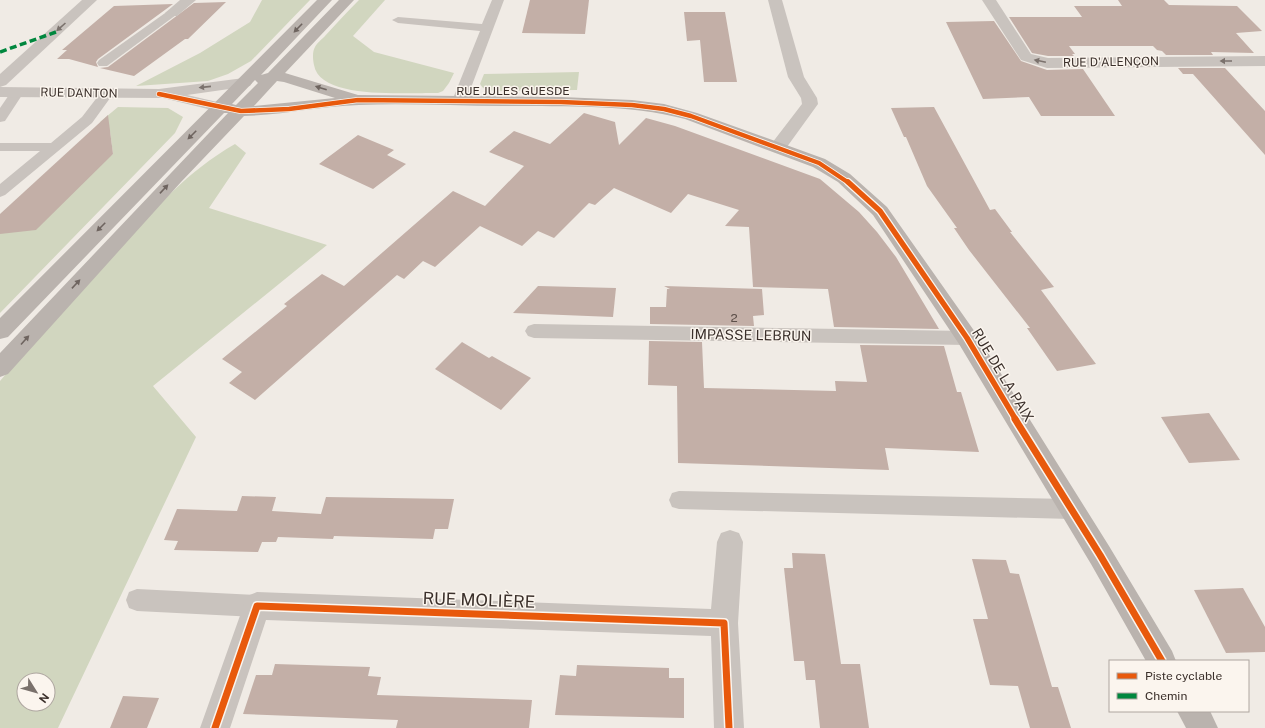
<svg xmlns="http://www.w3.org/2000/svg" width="1265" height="728" viewBox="0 0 1265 728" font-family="'Public Sans',sans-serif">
<rect width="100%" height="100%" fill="#f0ebe5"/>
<!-- green -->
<g fill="#d1d6bf" fill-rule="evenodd">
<polygon points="262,0 310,0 251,61 228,74 208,81 136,86 200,53 250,22"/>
<path d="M359,0h26l-32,36 21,16 80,21 -5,10 -6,8 -5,2c-27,-1 -118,8 -124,-28 -1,-5 -2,-13 1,-18 2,-4 7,-8 10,-11 11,-12 22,-24 34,-36z"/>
<polygon points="579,72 577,90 494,91 483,88 480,84 484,74"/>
<polygon points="118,107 168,108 183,117 175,133 0,313 0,234 113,154 110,131 100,122"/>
<path d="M235,144l11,9 -37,55 118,37 -174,141 43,51 -138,291h-58v-347c38,-45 77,-89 118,-132 35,-39 71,-79 117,-105zM24,680h24v24h-24z"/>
</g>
<!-- building -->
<g fill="#c3afa7">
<polygon points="530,0 589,0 585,34 522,33"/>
<polygon points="1118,0 1164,0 1169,5 1237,6 1262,31 1236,33 1254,53 1211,52 1213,55 1166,55 1162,51 1157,50 1153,46 1069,46 1075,54 1072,54 1074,56 1048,56 1032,53 1009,17 1082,17 1074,6 1122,6"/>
<polygon points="226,2 188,39 185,39 134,76 100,68 108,67 194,3"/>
<polygon points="173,4 98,59 96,62 98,67 69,59 57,59 67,50 62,50 114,6"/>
<polygon points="684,12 725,12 737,82 704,82 700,40 687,41"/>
<polygon points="994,21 1021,61 1047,70 1083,69 1115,116 1041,116 1029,97 983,99 946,22"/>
<polygon points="1178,68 1225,68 1265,111 1265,155 1193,74 1183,74"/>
<polygon points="934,107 990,210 995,209 1012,232 1010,232 1054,287 1041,290 1096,364 1057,371 1027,328 1030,328 969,250 954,228 957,228 927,186 906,137 904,137 891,108"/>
<polygon points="584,113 615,122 619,145 646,118 675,126 820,179 859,212 877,232 896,257 939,329 834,327 828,289 753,287 749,227 725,226 739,210 688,194 671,213 614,188 595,205 589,203 554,238 538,231 522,246 480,226 435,267 423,261 404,279 397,275 255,400 229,383 242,372 222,359 287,306 284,304 322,274 344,286 453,191 485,206 524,166 489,152 514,131 550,144"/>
<polygon points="108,115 113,154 36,230 0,234 0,214"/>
<polygon points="358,135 394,150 387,155 406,164 373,189 319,164"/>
<polygon points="538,286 616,288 613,317 513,313"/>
<polygon points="664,286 762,289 764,315 753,316 754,326 650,324 650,307 666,307 667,289 670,289"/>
<polygon points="649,341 702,342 704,388 836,391 835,381 867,382 860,345 944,346 957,392 961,392 979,452 885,448 889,470 678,463 677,386 648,385"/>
<polygon points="462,342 489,358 492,356 531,378 501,410 435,369"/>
<polygon points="1209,413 1240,460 1189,463 1161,417"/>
<polygon points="242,496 276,497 272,511 321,514 326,497 454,499 448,529 435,529 433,539 334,536 333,539 278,537 276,542 262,542 258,552 174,550 178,541 164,540 177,509 237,511"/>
<polygon points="792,553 825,554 841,664 860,664 869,728 820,728 815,680 806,680 804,661 794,661 784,568 793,568"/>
<polygon points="972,559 1006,560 1010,573 1019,574 1052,687 1058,687 1071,728 1030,728 1018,686 990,685 973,619 988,619"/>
<polygon points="1243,588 1265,627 1265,652 1226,653 1194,590"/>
<polygon points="275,664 370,667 368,676 381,677 377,695 532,700 529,728 396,728 398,720 243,714 256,675 272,675"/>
<polygon points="577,665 669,668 669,678 684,678 684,718 555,715 560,675 576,676"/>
<polygon points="123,696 159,698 147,728 110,728"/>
</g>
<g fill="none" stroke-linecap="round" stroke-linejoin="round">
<!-- lane -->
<g fill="#c9c3be" fill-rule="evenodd">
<polygon points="492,0 504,0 466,101 459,105 454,104 452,101 480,31 398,23 392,20 398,17 482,24"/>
<polygon points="172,10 178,13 176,15 107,66 99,66 97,63 99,60 168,11"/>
<polygon points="18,88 24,92 5,121 0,122 0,108 13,89"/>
<polygon points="107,90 113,94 92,123 5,195 0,197 0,184 40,151 0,151 0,143 51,143 82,117 102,91"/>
<polygon points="534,324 967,331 973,333 976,338 973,343 967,345 534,338 528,336 525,331 528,326"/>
<polygon points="679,491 1071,499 1078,502 1081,509 1078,516 1071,519 679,509 672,507 669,500 672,493"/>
<polygon points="137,589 257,595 265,598 268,606 265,614 257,617 137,611 129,608 126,600 129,592"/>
</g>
<!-- street -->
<g fill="#c9c3be" fill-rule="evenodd">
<polygon points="82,0 97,0 6,85 0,87 0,74"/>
<polygon points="180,0 196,0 177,16 167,16 165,13"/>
<polygon points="768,0 782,0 804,77 817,98 818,104 784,151 778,152 772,151 769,147 802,104 801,98 788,77"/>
<polygon points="982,0 996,0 1031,54 1048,58 1265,56 1265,66 1047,68 1021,60"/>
<polygon points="244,78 250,80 252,83 250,86 187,95 226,104 228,107 226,110 220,112 163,98 0,97 0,87 159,89"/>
<polygon points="730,530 739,533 743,542 738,623 744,728 714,728 711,636 266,620 230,728 200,728 247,596 257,592 711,609 717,542 721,533"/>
</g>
<!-- secondary -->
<g fill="#bab3ae" fill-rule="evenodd">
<path d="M317,0h15l-71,75 7,-2 71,-73h15l-69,73 73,22 203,2 71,3 32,4 33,9 128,46 25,15 37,33 88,125 134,214 63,105 4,10h-30l-55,-97 -132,-220 -86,-129 -35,-33 -25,-15 -128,-48c-58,-15 -121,-12 -181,-13 -48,0 -97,-3 -145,-1 -38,1 -76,10 -115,11l-63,66 -173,192 -8,3v-24l228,-240h-4l-216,224 -8,2v-21zM255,80l3,3 -22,22 -4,-1zM277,81l7,1 51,16 -81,8z"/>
<polygon points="1177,711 1210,711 1218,728 1186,728"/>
</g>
<!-- quiet -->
<polyline stroke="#00873e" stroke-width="3.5" stroke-dasharray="7 3.5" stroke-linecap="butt" points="0,52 56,32"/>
<defs>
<polyline id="cycleway-far2" points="159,94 241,111 289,109 358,100 561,102 632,105 664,109 691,116 819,163 849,183"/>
<polyline id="cycleway-far1" points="848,182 880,211 967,338 1016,420"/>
<g id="cycleway">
<polyline points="1015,419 1100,555 1162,661"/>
<polyline points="215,728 257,606 724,623 729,728"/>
</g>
</defs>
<!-- cycleway-far2 casing -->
<use href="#cycleway-far2" stroke="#fbf5ee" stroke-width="6"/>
<!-- cycleway-far1 casing -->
<use href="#cycleway-far1" stroke="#fbf5ee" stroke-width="8"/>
<!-- cycleway casing -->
<use href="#cycleway" stroke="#fbf5ee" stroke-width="10"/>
<!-- cycleway-far2 -->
<use href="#cycleway-far2" stroke="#e8590c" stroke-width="4.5"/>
<!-- cycleway-far1 -->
<use href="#cycleway-far1" stroke="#e8590c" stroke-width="5.5"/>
<!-- cycleway -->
<use href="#cycleway" stroke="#e8590c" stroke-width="7"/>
</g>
<!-- one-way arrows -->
<defs><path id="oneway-solid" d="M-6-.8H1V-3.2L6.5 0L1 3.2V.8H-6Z"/></defs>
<g fill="#7b726d">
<use href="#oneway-solid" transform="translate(61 27) rotate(138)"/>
<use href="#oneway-solid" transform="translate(1040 61) rotate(-168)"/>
<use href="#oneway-solid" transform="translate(1226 61) rotate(180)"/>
<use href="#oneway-solid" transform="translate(205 87) rotate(174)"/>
</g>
<g fill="#6e645f">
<use href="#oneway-solid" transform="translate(298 28) rotate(134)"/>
<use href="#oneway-solid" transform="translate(321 88) rotate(-162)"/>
<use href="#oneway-solid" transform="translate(192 135) rotate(135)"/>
<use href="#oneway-solid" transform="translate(164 189) rotate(-47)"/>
<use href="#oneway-solid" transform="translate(101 227) rotate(135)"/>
<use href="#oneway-solid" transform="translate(76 284) rotate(-47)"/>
<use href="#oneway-solid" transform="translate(25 340) rotate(-48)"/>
</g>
<g text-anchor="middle" stroke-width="3" stroke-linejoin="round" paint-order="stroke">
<!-- far-street labels -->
<g font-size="12" fill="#3b302b" stroke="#fbf5ee">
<text transform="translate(1111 62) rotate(-1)" y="4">RUE D'ALENÇON</text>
<text x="513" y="95">RUE JULES GUESDE</text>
<text transform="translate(79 93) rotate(1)" y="4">RUE DANTON</text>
</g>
<!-- number labels -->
<g font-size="12" fill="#5d504a">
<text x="734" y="322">2</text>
</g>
<!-- street labels -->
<g font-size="14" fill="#3b302b" stroke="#fbf5ee">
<text transform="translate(751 335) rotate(1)" y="5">IMPASSE LEBRUN</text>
<text transform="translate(1003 375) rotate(59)" y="5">RUE DE LA PAIX</text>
</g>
<!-- near-street labels -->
<g font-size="17" fill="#3b302b" stroke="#fbf5ee">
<text transform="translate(479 600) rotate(2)" y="6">RUE MOLIÈRE</text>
</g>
</g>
<!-- legend -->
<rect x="1109" y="660" width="140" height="52" fill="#fbf5ee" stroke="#aea6a0"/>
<rect x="1117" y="673" width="20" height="6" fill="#e8590c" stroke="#aea6a0"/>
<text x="1145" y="680" font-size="12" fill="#3b302b">Piste cyclable</text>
<rect x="1117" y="693" width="20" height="6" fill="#00873e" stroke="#aea6a0"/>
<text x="1145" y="700" font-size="12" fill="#3b302b">Chemin</text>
<!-- north arrow -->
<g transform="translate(36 692) rotate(127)"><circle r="19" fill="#fbf5ee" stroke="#aea6a0"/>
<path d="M0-3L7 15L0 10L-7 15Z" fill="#7a716c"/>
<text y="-6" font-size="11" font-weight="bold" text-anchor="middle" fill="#3b302b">N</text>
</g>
</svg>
